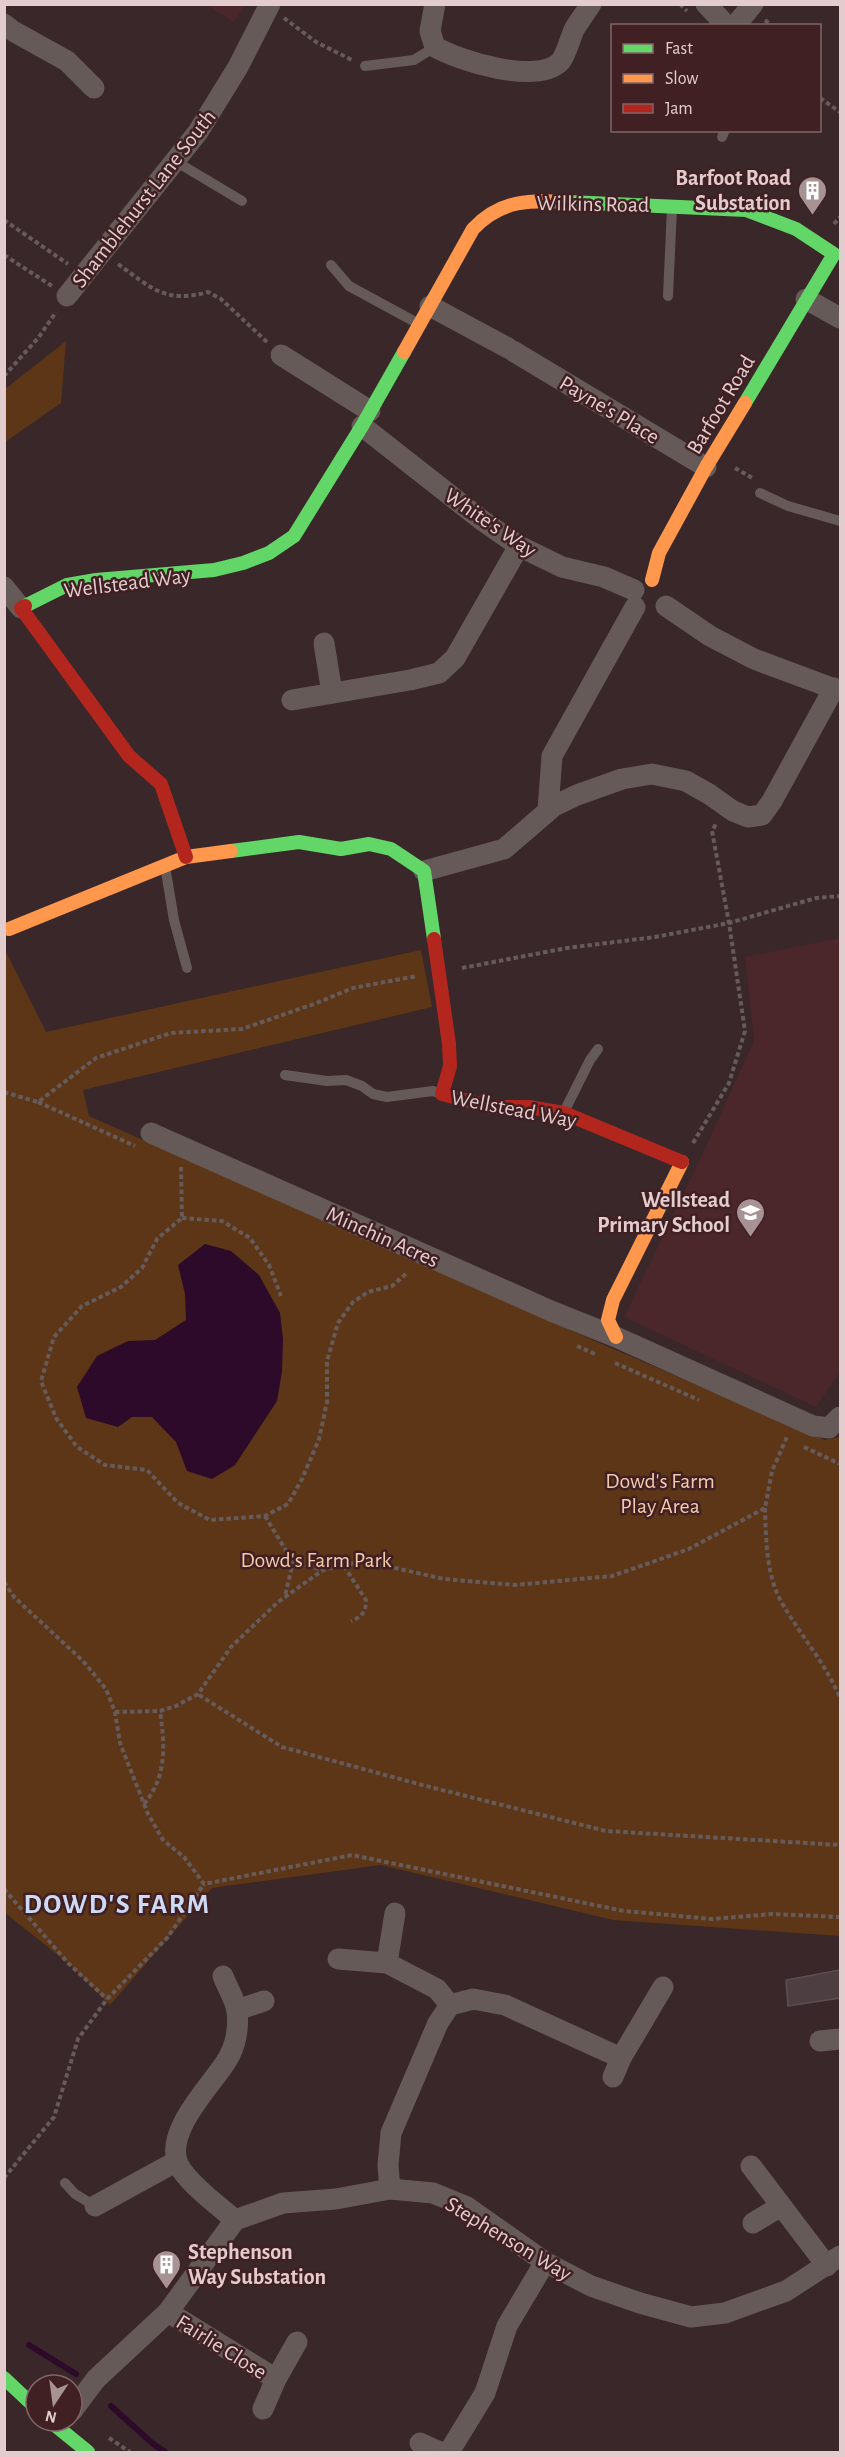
<svg xmlns="http://www.w3.org/2000/svg" width="845" height="2457" viewBox="0 0 845 2457" font-family="'Alegreya Sans',sans-serif">
<rect width="100%" height="100%" fill="#392729"/>
<!-- built -->
<g fill="#4b262a">
<polygon points="207,5 245,5 234,22"/>
<polygon points="840,938 840,1372 816,1407 624,1317 700,1159 754,1041 745,957"/>
</g>
<!-- green -->
<g fill="#5c3616">
<polygon points="66,341 61,403 5,442 5,389"/>
<polygon points="4,948 46,1032 421,950 432,1007 83,1090 89,1116 588,1338 825,1440 840,1437 840,1936 613,1920 381,1865 212,1888 110,2005 68,1963 5,1913"/>
</g>
<!-- water -->
<polygon fill="#2d0a2a" points="205,1244 231,1251 259,1275 280,1313 283,1339 282,1372 277,1401 235,1465 212,1479 187,1471 176,1442 152,1417 132,1417 118,1427 86,1418 77,1387 97,1356 128,1341 155,1340 186,1320 185,1294 178,1265"/>
<g fill="none" stroke-linecap="round" stroke-linejoin="round">
<!-- stream -->
<g stroke="#2d0a2a" stroke-width="6">
<polyline points="29,2345 76,2374"/>
<polyline points="111,2406 152,2443 165,2452"/>
</g>
</g>
<!-- building -->
<polygon fill="#4d3e41" stroke="#5d4e52" stroke-width="1.5" points="840,1970 840,1998 788,2006 786,1980"/>
<g fill="none" stroke-linecap="round" stroke-linejoin="round">
<!-- path -->
<g stroke="#665b5a" stroke-width="4" stroke-dasharray="4.5 3" stroke-linecap="butt">
<polyline points="680,4 687,11"/>
<polyline points="284,18 316,42 354,61"/>
<polyline points="765,20 772,26"/>
<polyline points="820,98 840,112"/>
<polyline points="4,220 68,264"/>
<polyline points="834,224 840,217"/>
<polyline points="4,255 52,286"/>
<path d="M118,264c33,24 48,40 90,28l13,7 46,43"/>
<polyline points="4,376 39,337 56,312"/>
<polyline points="735,468 754,479"/>
<polyline points="462,968 567,948 655,937 729,923 816,898 840,896"/>
<polyline points="4,1092 38,1102 96,1058 171,1033 242,1029 314,1004 353,988 417,976"/>
<polyline points="38,1102 135,1146"/>
<polyline points="693,1143 729,1083 745,1031 729,923 712,831 716,824"/>
<polyline points="181,1167 182,1218 157,1239 142,1268 121,1287 82,1306 54,1337 41,1381 56,1418 77,1447 105,1465 147,1470 178,1503 210,1520 265,1516 288,1504 302,1479 319,1439 327,1402 327,1361 338,1323 353,1302 368,1292 392,1286 408,1272"/>
<polyline points="182,1218 222,1221 250,1238 269,1265 281,1296"/>
<polyline points="577,1346 597,1355"/>
<polyline points="615,1363 699,1400"/>
<polyline points="804,1447 840,1464"/>
<path d="M765,1508c1,32 1,67 17,95 19,33 44,61 58,95"/>
<polyline points="265,1516 293,1562 285,1596"/>
<polyline points="293,1562 323,1570"/>
<path d="M344,1566l22,34c0,12 -4,17 -15,21"/>
<polyline points="4,1582 14,1597 83,1661 106,1689 115,1712 120,1743 148,1814 163,1840 184,1857 204,1884 352,1855 624,1911 712,1919 772,1914 840,1917"/>
<polyline points="199,1695 282,1747 426,1786 606,1831 840,1845"/>
<polyline points="115,1712 160,1711 176,1706 198,1694 231,1647 278,1602 323,1570 364,1561 444,1579 515,1585 612,1576 689,1549 765,1508 772,1471 787,1437"/>
<path d="M144,1804c23,-27 21,-59 16,-93"/>
<polyline points="4,1889 68,1963 107,1999"/>
<polyline points="4,2178 54,2117 78,2039 107,1999 167,1938 204,1884"/>
<polyline points="109,2438 130,2452"/>
</g>
<!-- lane -->
<g stroke="#655a58" stroke-width="10">
<polyline points="365,66 414,60 435,47"/>
<polyline points="722,137 725,130"/>
<polyline points="175,161 242,201"/>
<polyline points="331,265 349,286 419,324"/>
<polyline points="668,296 672,208"/>
<polyline points="760,493 788,506 840,521"/>
<polyline points="165,866 174,920 187,968"/>
<polyline points="285,1075 327,1081 346,1080 362,1086 373,1094 387,1097 433,1091 441,1094"/>
<polyline points="565,1110 590,1060 598,1049"/>
<polyline points="65,2183 75,2194 95,2206"/>
</g>
<!-- street -->
<g stroke="#655a58" stroke-width="21">
<path d="M435,4l-5,27 5,16c25,14 101,38 125,15 7,-8 10,-25 15,-34 5,-8 11,-16 16,-24"/>
<polyline points="706,4 727,26"/>
<polyline points="4,24 13,31 67,61 94,88"/>
<polyline points="735,26 753,4"/>
<polyline points="67,296 198,132 238,67 270,4"/>
<polyline points="806,299 840,318"/>
<polyline points="430,306 508,348"/>
<polyline points="513,351 706,467"/>
<polyline points="281,355 370,411"/>
<polyline points="362,426 483,521 519,546 562,567 604,577 634,590"/>
<polyline points="4,587 21,608"/>
<polyline points="666,606 710,636 754,659 840,691"/>
<polyline points="324,643 332,693"/>
<polyline points="292,700 410,680 439,673 455,658 519,546"/>
<polyline points="548,810 552,756 635,607"/>
<polyline points="424,871 504,849 554,806 577,795 622,779 652,774 686,781 709,794 733,811 748,817 762,815 772,801 834,688"/>
<polyline points="151,1133 551,1311 616,1337 813,1426 829,1428 840,1417"/>
<polyline points="338,1959 387,1963 437,1989 450,2005"/>
<polyline points="387,1963 395,1913"/>
<path d="M223,1976c4,11 12,23 14,35 2,16 -1,35 -10,49 -15,25 -60,68 -50,101 5,18 43,46 58,59"/>
<polyline points="237,2010 264,2001"/>
<polyline points="820,2041 840,2039"/>
<polyline points="613,2077 621,2058 663,1987"/>
<polyline points="751,2166 827,2266"/>
<polyline points="390,2189 388,2165 391,2133 438,2023 450,2005 473,1999 505,2005 621,2058"/>
<polyline points="95,2206 177,2161"/>
<polyline points="753,2223 781,2206"/>
<polyline points="168,2312 276,2379"/>
<polyline points="263,2409 276,2379 297,2342"/>
<polyline points="72,2411 96,2379 168,2312 235,2220 283,2203 336,2199 390,2189 433,2193 467,2207 545,2262 591,2286 640,2303 691,2317 725,2313 786,2291 840,2256"/>
<polyline points="420,2443 440,2452"/>
<polyline points="449,2452 485,2393 507,2326 545,2262"/>
</g>
<!-- fast -->
<g stroke="#63d668" stroke-width="14">
<polyline points="569,202 746,210 796,229 834,254 745,403"/>
<polyline points="25,606 67,585 96,580 214,570 243,563 269,553 294,536 362,426 404,352"/>
<polyline points="231,851 299,842 341,849 369,844 391,849 424,871 434,939"/>
<polyline points="4,2378 36,2408"/>
<polyline points="50,2421 88,2452"/>
</g>
<!-- slow -->
<g stroke="#ff974d" stroke-width="14">
<path d="M404,352l69,-123c28,-30 58,-29 96,-27"/>
<polyline points="652,580 659,553 706,467 745,403"/>
<polyline points="9,929 186,857 231,851"/>
<polyline points="616,1337 608,1320 613,1300 682,1162"/>
</g>
<!-- jam -->
<g stroke="#b3261e" stroke-width="14">
<polyline points="25,606 21,608 129,756 161,784 186,857"/>
<polyline points="434,939 449,1044 450,1066 442,1094 491,1107 529,1107 564,1113 682,1162"/>
</g>
</g>
<!-- icons -->
<defs>
<symbol id="building-pin" viewBox="-11 -11 22 30"><path d="M0 17L-7.5 6A9.5 9.5 0 1 1 7.5 6Z" fill="#a79294" stroke="#402023"/><path d="M-4-6H4V6H1V3H-1V6H-4ZM-2.5-4.3h1.7v1.8h-1.7ZM.8-4.3h1.7v1.8H.8ZM-2.5-1h1.7V.8h-1.7ZM.8-1h1.7V.8H.8Z" fill="#fff"/></symbol>
<symbol id="school-pin" viewBox="-11 -11 22 30"><path d="M0 17L-7.5 6A9.5 9.5 0 1 1 7.5 6Z" fill="#a79294" stroke="#402023"/><path d="M0-5L7-2L0 1L-7-2ZM-4 1L0 2.5L4 1V4Q0 6-4 4Z" fill="#fff"/></symbol>
</defs>
<g fill-rule="evenodd">
<use href="#building-pin" x="796" y="174" width="33" height="45"/>
<use href="#school-pin" x="734" y="1196" width="33" height="45"/>
<use href="#building-pin" x="150" y="2248" width="33" height="45"/>
</g>
<g text-anchor="middle" stroke-width="5" stroke-linejoin="round" paint-order="stroke">
<!-- poi labels -->
<g font-size="22" font-weight="bold" fill="#e2cccd" stroke="#402023" text-anchor="end">
<text x="791" y="185">Barfoot Road<tspan x="791" dy="25">Substation</tspan></text>
<text x="730" y="1207">Wellstead<tspan x="730" dy="25">Primary School</tspan></text>
<text x="188" y="2259" text-anchor="start">Stephenson<tspan x="188" dy="25">Way Substation</tspan></text>
</g>
<!-- street labels -->
<g font-size="22" fill="#e2cccd" stroke="#402023">
<text transform="translate(143 198) rotate(-52)" y="8">Shamblehurst Lane South</text>
<text transform="translate(593 203) rotate(1)" y="8">Wilkins Road</text>
<text transform="translate(720 404) rotate(-59)" y="8">Barfoot Road</text>
<text transform="translate(610 409) rotate(31)" y="8">Payne's Place</text>
<text transform="translate(491 522) rotate(34)" y="8">White's Way</text>
<text transform="translate(127 582) rotate(-7)" y="8">Wellstead Way</text>
<text transform="translate(514 1108) rotate(11)" y="8">Wellstead Way</text>
<text transform="translate(383 1236) rotate(24)" y="8">Minchin Acres</text>
<text transform="translate(509 2238) rotate(31)" y="8">Stephenson Way</text>
<text transform="translate(222 2346) rotate(32)" y="8">Fairlie Close</text>
</g>
<!-- park labels -->
<g font-size="22" fill="#f5caaa" stroke="#402023">
<text x="660" y="1488">Dowd's Farm<tspan x="660" dy="25">Play Area</tspan></text>
<text x="316" y="1567">Dowd's Farm Park</text>
</g>
<!-- district labels -->
<g font-size="28" font-weight="bold" letter-spacing="1.5" fill="#cddaf5" stroke="#402023">
<text x="117" y="1913">DOWD'S FARM</text>
</g>
</g>
<!-- border -->
<rect width="845" height="2457" fill="none" stroke="#e2cccd" stroke-width="12"/>
<!-- legend -->
<rect x="611" y="24" width="210" height="108" fill="#402023" stroke="#816567" stroke-width="1.5"/>
<rect x="623" y="44" width="30" height="9" fill="#63d668" stroke="#816567" stroke-width="1.5"/>
<text x="665" y="54" font-size="18" fill="#e2cccd">Fast</text>
<rect x="623" y="74" width="30" height="9" fill="#ff974d" stroke="#816567" stroke-width="1.5"/>
<text x="665" y="84" font-size="18" fill="#e2cccd">Slow</text>
<rect x="623" y="104" width="30" height="9" fill="#b3261e" stroke="#816567" stroke-width="1.5"/>
<text x="665" y="114" font-size="18" fill="#e2cccd">Jam</text>
<!-- north arrow -->
<g transform="translate(54 2403) rotate(193)"><circle r="28" fill="#402023" stroke="#816567" stroke-width="1.5"/>
<path d="M0-4.5L10 22L0 15L-10 22Z" fill="#a79294"/>
<text y="-9" font-size="16" font-weight="bold" text-anchor="middle" fill="#e2cccd">N</text>
</g>
</svg>
